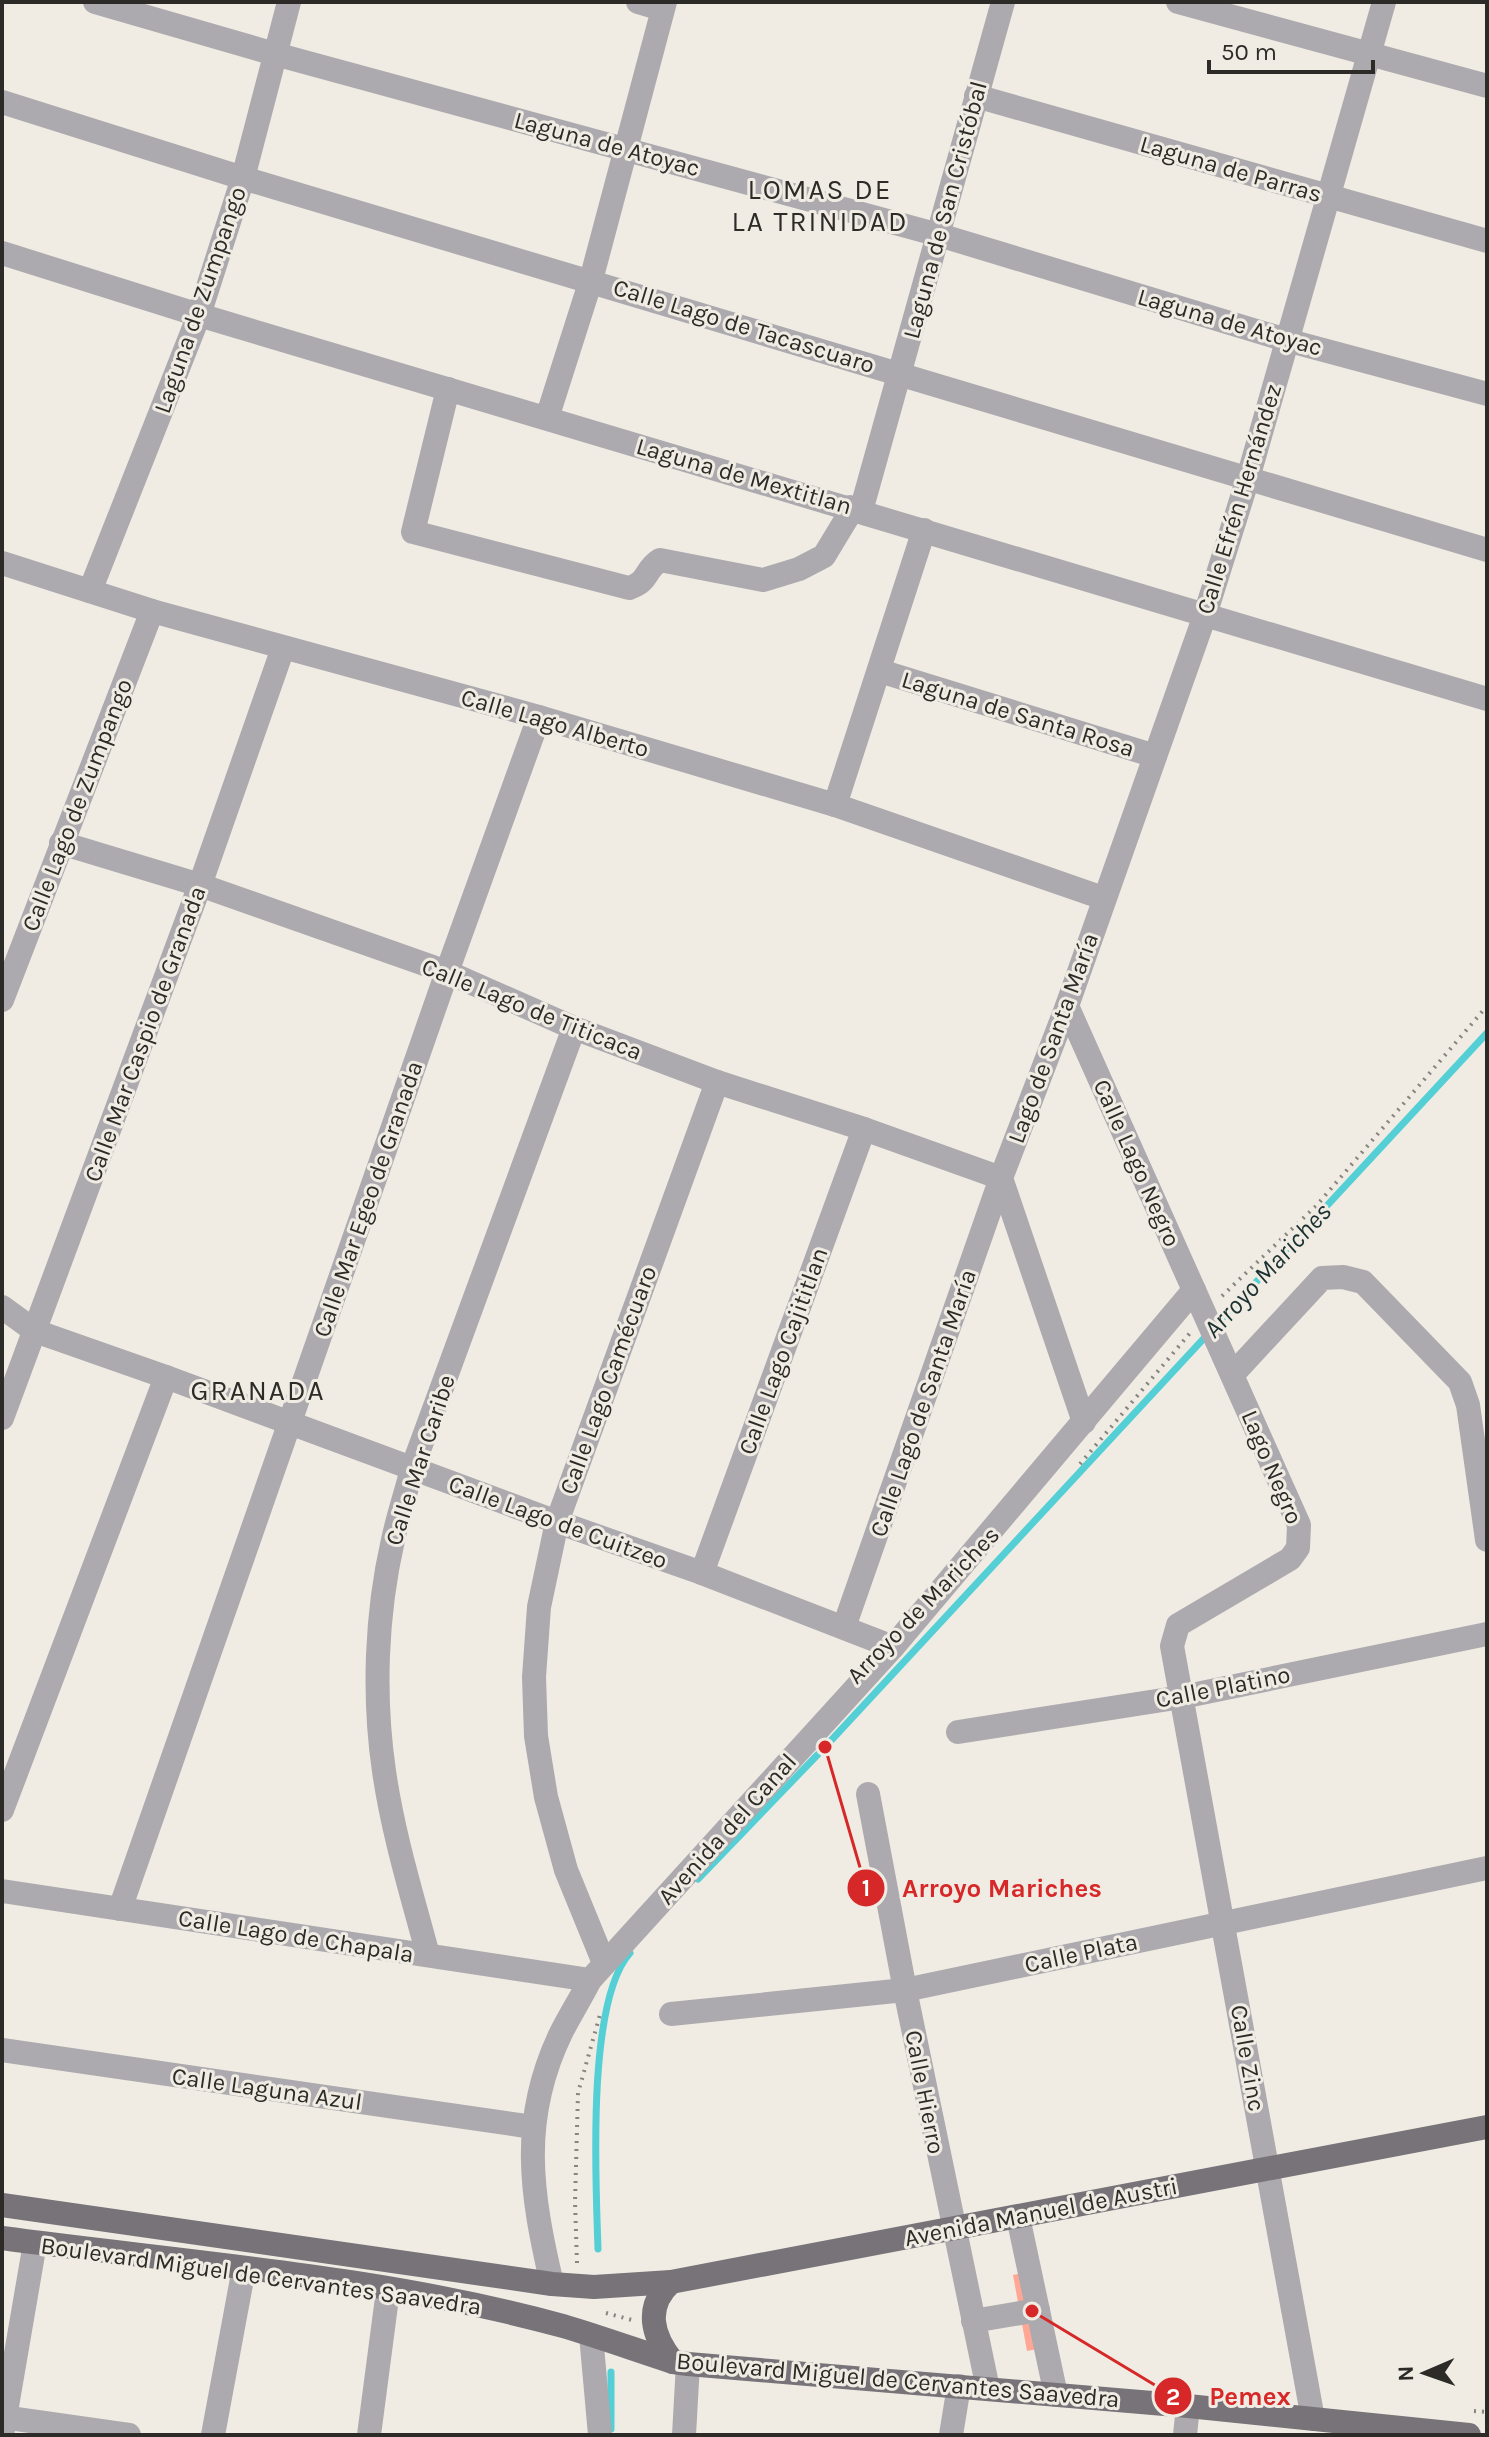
<svg xmlns="http://www.w3.org/2000/svg" width="1489" height="2437" viewBox="0 0 1489 2437" font-family="Karla,sans-serif">
<rect width="100%" height="100%" fill="#f0ece3"/>
<g fill="none" stroke-linecap="round" stroke-linejoin="round">
<!-- stream -->
<g stroke="#53cfd5" stroke-width="7">
<polyline points="698,1879 825,1747 1487,1033"/>
<path d="M598,2249c-2,-65 -12,-247 32,-296"/>
<polyline points="611,2429 611,2372"/>
</g>
</g>
<!-- building -->
<polygon fill="#ffa695" points="1038,2270 1052,2346 1027,2351 1013,2275"/>
<g fill="none" stroke-linecap="round" stroke-linejoin="round">
<!-- path -->
<g stroke="#87857f" stroke-width="4" stroke-dasharray="2 6" stroke-linecap="butt">
<polyline points="1222,1296 1317,1205 1487,1006"/>
<polyline points="1080,1464 1190,1333"/>
<polyline points="577,2263 575,2202 578,2093 601,2011"/>
<polyline points="606,2313 632,2320"/>
<polyline points="1474,2411 1487,2412"/>
</g>
<!-- minor -->
<g stroke="#acaaae" stroke-width="24">
<polyline points="95,2 275,54 939,235 1286,340 1487,394"/>
<polyline points="638,2 662,9"/>
<polyline points="1178,2 1487,86"/>
<polyline points="976,96 1487,241"/>
<polyline points="2,102 243,178 1487,550"/>
<polyline points="2,253 199,315 1487,699"/>
<path d="M448,389l-35,143 216,56c21,-7 15,-18 31,-28l103,20 36,-11 25,-13 23,-38 3,-11"/>
<polyline points="547,418 591,280 665,2"/>
<polyline points="861,511 1003,2"/>
<polyline points="2,563 152,611 539,717 835,805 1103,898"/>
<polyline points="90,591 199,315 243,178 289,2"/>
<polyline points="880,671 1155,756"/>
<polyline points="835,805 924,530"/>
<polyline points="61,843 200,885 447,972 574,1028 717,1082 864,1129 1001,1178"/>
<polyline points="2,1000 152,611"/>
<polyline points="1067,1006 1299,1525 1298,1548 1290,1559 1178,1625 1172,1646 1313,2419"/>
<polyline points="1001,1178 1084,1422"/>
<polyline points="2,1307 35,1331 166,1377 557,1522 702,1573 893,1647"/>
<polyline points="1233,1374 1322,1278 1343,1277 1363,1282 1460,1382 1468,1405 1487,1540"/>
<polyline points="2,1418 200,885 283,648"/>
<polyline points="702,1573 864,1129"/>
<polyline points="844,1627 1001,1178 1067,1006 1205,615 1248,478 1384,2"/>
<polyline points="958,1732 1182,1697 1487,1634"/>
<polyline points="868,1794 905,1990 988,2389"/>
<polyline points="2,1810 166,1377"/>
<polyline points="2,1891 590,1980"/>
<polyline points="120,1909 447,972 539,717"/>
<path d="M428,1955c-16,-60 -35,-121 -44,-184 -11,-75 -8,-157 9,-231 5,-24 13,-47 19,-71l162,-441"/>
<polyline points="604,1963 566,1870 546,1797 536,1736 534,1677 539,1607 557,1522 717,1082"/>
<polyline points="671,2014 905,1990 1487,1868"/>
<polyline points="2,2050 533,2127"/>
<polyline points="1018,2217 1056,2395"/>
<path d="M552,2284c-21,-90 -33,-164 9,-251 9,-18 20,-35 29,-53l303,-333 301,-357"/>
<polyline points="973,2321 1038,2310"/>
<polyline points="591,2335 600,2435"/>
<polyline points="2,2417 129,2435"/>
<polyline points="2,2435 35,2243"/>
<polyline points="213,2435 244,2268"/>
<polyline points="369,2435 388,2290"/>
<polyline points="684,2435 688,2364"/>
<polyline points="951,2435 959,2386"/>
<polyline points="1185,2435 1188,2406"/>
</g>
<!-- major -->
<g stroke="#777379" stroke-width="24">
<polyline points="2,2205 552,2284 594,2287 671,2282 1487,2127"/>
<path d="M2,2238c187,25 379,38 561,88 37,11 73,24 110,36l15,2 500,42 281,29"/>
<path d="M671,2282c-27,25 -19,54 2,80"/>
</g>
</g>
<g text-anchor="middle" stroke-width="6" stroke-linejoin="round" paint-order="stroke">
<!-- street labels -->
<g font-size="24" fill="#2c2b27" stroke="#f0ece3">
<text transform="translate(607 144) rotate(15)" y="8">Laguna de Atoyac</text>
<text transform="translate(1231 169) rotate(16)" y="8">Laguna de Parras</text>
<text transform="translate(945 210) rotate(-75)" y="8">Laguna de San Cristóbal</text>
<text transform="translate(200 300) rotate(-71)" y="8">Laguna de Zumpango</text>
<text transform="translate(1230 322) rotate(16)" y="8">Laguna de Atoyac</text>
<text transform="translate(744 326) rotate(17)" y="8">Calle Lago de Tacascuaro</text>
<text transform="translate(744 476) rotate(16)" y="8">Laguna de Mextitlan</text>
<text transform="translate(1239 499) rotate(-73)" y="8">Calle Efrén Hernández</text>
<text transform="translate(1018 714) rotate(17)" y="8">Laguna de Santa Rosa</text>
<text transform="translate(555 723) rotate(16)" y="8">Calle Lago Alberto</text>
<text transform="translate(77 805) rotate(-69)" y="8">Calle Lago de Zumpango</text>
<text transform="translate(532 1009) rotate(22)" y="8">Calle Lago de Titicaca</text>
<text transform="translate(145 1034) rotate(-70)" y="8">Calle Mar Caspio de Granada</text>
<text transform="translate(1053 1038) rotate(-70)" y="8">Lago de Santa María</text>
<text transform="translate(1137 1163) rotate(66)" y="8">Calle Lago Negro</text>
<text transform="translate(368 1199) rotate(-71)" y="8">Calle Mar Egeo de Granada</text>
<text transform="translate(783 1351) rotate(-70)" y="8">Calle Lago Cajititlan</text>
<text transform="translate(608 1380) rotate(-70)" y="8">Calle Lago Camécuaro</text>
<text transform="translate(923 1403) rotate(-71)" y="8">Calle Lago de Santa María</text>
<text transform="translate(420 1460) rotate(-72)" y="8">Calle Mar Caribe</text>
<text transform="translate(1272 1467) rotate(67)" y="8">Lago Negro</text>
<text transform="translate(558 1522) rotate(20)" y="8">Calle Lago de Cuitzeo</text>
<text transform="translate(923 1605) rotate(-46)" y="8">Arroyo de Mariches</text>
<text transform="translate(1223 1687) rotate(-11)" y="8">Calle Platino</text>
<text transform="translate(727 1829) rotate(-48)" y="8">Avenida del Canal</text>
<text transform="translate(296 1936) rotate(9)" y="8">Calle Lago de Chapala</text>
<text transform="translate(1081 1953) rotate(-12)" y="8">Calle Plata</text>
<text transform="translate(1248 2058) rotate(80)" y="8">Calle Zinc</text>
<text transform="translate(267 2089) rotate(8)" y="8">Calle Laguna Azul</text>
<text transform="translate(925 2092) rotate(79)" y="8">Calle Hierro</text>
<text transform="translate(1041 2212) rotate(-11)" y="8">Avenida Manuel de Austri</text>
<text transform="translate(261 2276) rotate(8)" y="8">Boulevard Miguel de Cervantes Saavedra</text>
<text transform="translate(898 2380) rotate(5)" y="8">Boulevard Miguel de Cervantes Saavedra</text>
</g>
<!-- water labels -->
<g font-size="26" font-style="italic" fill="#1a3031" stroke="#f0ece3">
<text transform="translate(1267 1270) rotate(-47)" y="9">Arroyo Mariches</text>
</g>
<!-- quarter labels -->
<g font-size="28" letter-spacing="2" fill="#2c2b27" stroke="#f0ece3">
<text x="820" y="199">LOMAS DE<tspan x="820" dy="32">LA TRINIDAD</tspan></text>
<text x="258" y="1400">GRANADA</text>
</g>
</g>
<!-- callouts -->
<path fill="none" stroke="#d62828" stroke-width="3" d="M825 1747L866 1888M1032 2311L1173 2396"/>
<g fill="#d62828" stroke="#f0ece3" stroke-width="3">
<circle cx="825" cy="1747" r="8"/>
<circle cx="1032" cy="2311" r="8"/>
<circle cx="866" cy="1888" r="20"/>
<circle cx="1173" cy="2396" r="20"/>
</g>
<g font-size="24" text-anchor="middle" font-weight="bold" fill="#fff">
<text x="866" y="1896">1</text>
<text x="1173" y="2405">2</text>
</g>
<g font-size="26" text-anchor="middle" font-weight="bold" fill="#d62828" stroke="#f0ece3" stroke-width="6" stroke-linejoin="round" paint-order="stroke">
<text x="1002" y="1897">Arroyo Mariches</text>
<text x="1250" y="2405">Pemex</text>
</g>
<!-- border -->
<rect width="1489" height="2437" fill="none" stroke="#2c2b27" stroke-width="8"/>
<!-- north arrow -->
<g transform="translate(1425 2373) rotate(268)" stroke="#f0ece3" stroke-width="6" paint-order="stroke">
<path d="M0-6L14 30L0 20L-14 30Z" fill="#2c2b27"/>
<text y="-12" font-size="22" font-weight="bold" text-anchor="middle" fill="#2c2b27">N</text>
</g>
<!-- scale -->
<path d="M1209 60v12h164v-12" fill="none" stroke="#2c2b27" stroke-width="4"/>
<text x="1221" y="60" font-size="24" fill="#2c2b27" stroke="#f0ece3" stroke-width="6" paint-order="stroke">50 m</text>
</svg>
